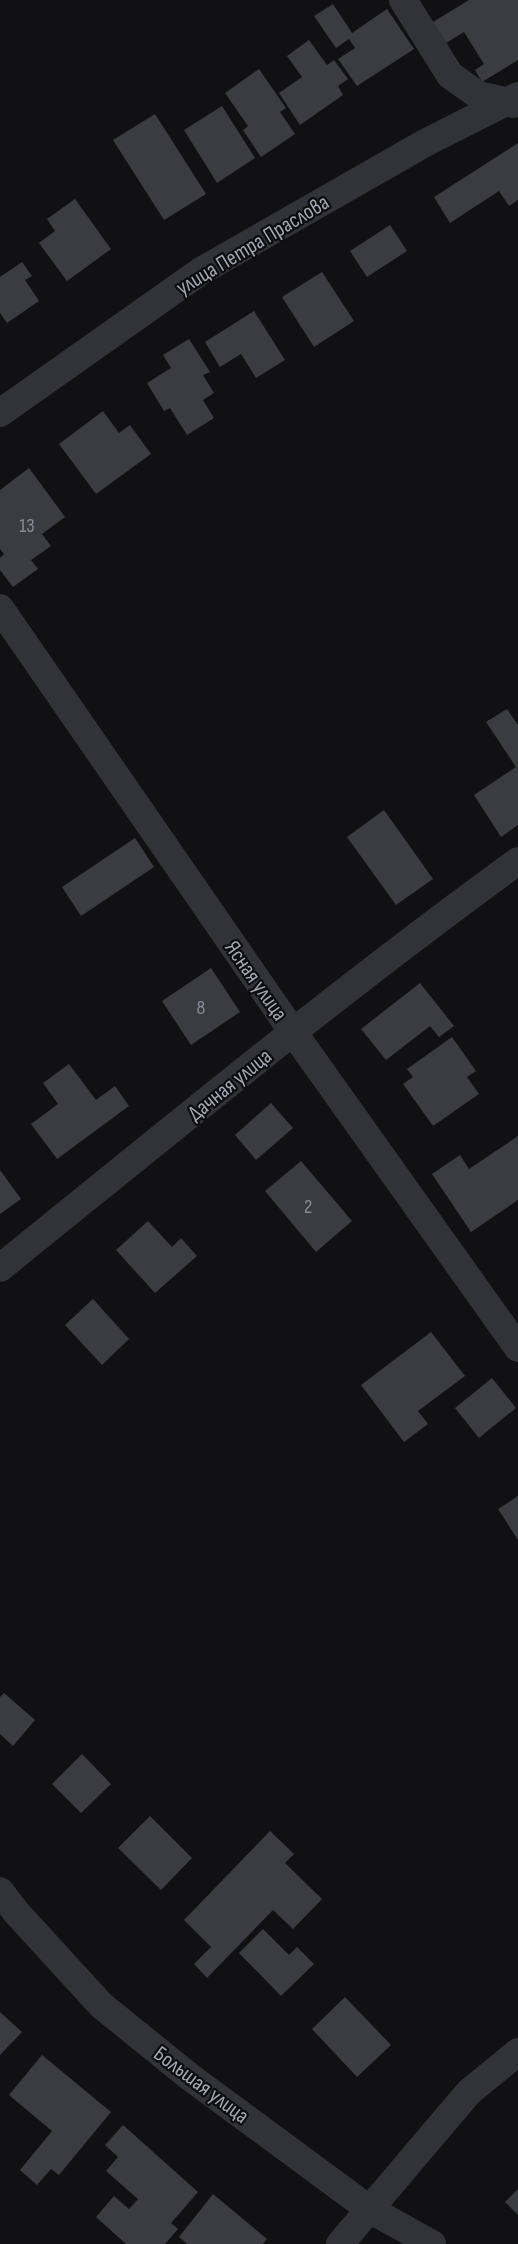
<svg xmlns="http://www.w3.org/2000/svg" width="518" height="2244" viewBox="0 0 518 2244" font-family="'Sofia Sans Condensed',sans-serif">
<rect width="100%" height="100%" fill="#111113"/>
<!-- building -->
<g fill="#3b3c41">
<polygon points="469,0 518,0 518,60 482,82 475,70 484,64 464,32 446,43 433,22"/>
<polygon points="333,4 352,33 387,9 414,49 357,86 338,59 355,48 349,39 336,48 314,16"/>
<polygon points="309,40 327,65 334,60 348,79 338,86 343,95 300,125 279,93 302,77 287,56"/>
<polygon points="259,69 286,108 280,112 295,134 261,157 243,130 248,126 225,93"/>
<polygon points="222,106 255,158 217,183 184,130"/>
<polygon points="155,114 206,194 164,220 113,140"/>
<polygon points="518,143 518,200 509,206 499,191 450,223 434,197"/>
<polygon points="75,199 111,249 67,281 39,243 55,231 47,219"/>
<polygon points="390,225 407,251 367,277 350,251"/>
<polygon points="22,262 32,276 25,280 39,301 7,323 0,313 0,277"/>
<polygon points="322,272 354,321 314,347 282,297"/>
<polygon points="254,311 285,360 256,378 241,354 220,367 205,342"/>
<polygon points="189,339 210,372 203,375 214,393 203,400 214,418 187,435 170,408 164,411 147,383 171,368 163,355"/>
<polygon points="103,411 119,433 130,425 151,454 96,494 59,444"/>
<polygon points="29,468 65,517 42,534 51,546 31,560 38,569 13,587 0,570 0,558 4,554 0,549 0,490"/>
<polygon points="507,709 518,725 518,825 501,837 474,795 516,767 486,722"/>
<polygon points="384,810 433,879 396,905 347,837"/>
<polygon points="135,838 154,867 81,916 62,887"/>
<polygon points="211,968 240,1012 191,1045 162,1001"/>
<polygon points="420,983 454,1026 439,1037 430,1026 386,1060 361,1029"/>
<polygon points="452,1037 476,1071 467,1077 479,1094 433,1126 403,1084 413,1077 407,1069"/>
<polygon points="69,1064 96,1100 115,1086 129,1106 57,1159 31,1124 58,1104 43,1083"/>
<polygon points="271,1103 293,1128 256,1160 235,1135"/>
<polygon points="518,1136 518,1200 471,1232 432,1174 460,1155 469,1169"/>
<polygon points="301,1161 352,1221 316,1252 265,1191"/>
<polygon points="0,1170 21,1199 0,1214"/>
<polygon points="148,1221 172,1247 181,1238 197,1256 155,1293 116,1250"/>
<polygon points="93,1299 129,1339 102,1365 65,1325"/>
<polygon points="431,1332 465,1376 418,1411 428,1424 404,1442 361,1385"/>
<polygon points="492,1378 516,1408 479,1438 455,1408"/>
<polygon points="518,1496 518,1540 498,1509"/>
<polygon points="4,1693 35,1720 13,1746 0,1734 0,1697"/>
<polygon points="82,1754 111,1784 81,1813 52,1784"/>
<polygon points="150,1816 192,1858 161,1890 118,1848"/>
<polygon points="270,1831 294,1854 285,1863 322,1899 293,1929 273,1910 207,1978 194,1964 211,1947 184,1920"/>
<polygon points="263,1929 289,1955 297,1947 314,1964 281,1996 239,1953"/>
<polygon points="345,1997 391,2045 357,2077 312,2029"/>
<polygon points="0,2012 22,2032 0,2055"/>
<polygon points="42,2055 111,2112 59,2175 51,2169 37,2185 20,2170 52,2131 9,2095"/>
<polygon points="123,2125 198,2192 171,2223 178,2229 165,2244 126,2244 96,2217 114,2196 129,2209 138,2199 106,2171 118,2157 105,2145"/>
<polygon points="518,2189 518,2215 505,2202"/>
<polygon points="213,2194 267,2239 263,2244 187,2244 179,2237"/>
</g>
<g fill="none" stroke-linecap="round" stroke-linejoin="round">
<!-- street -->
<g stroke="#323338" stroke-width="28">
<polyline points="403,0 450,75 478,95 509,102 513,104"/>
<polyline points="0,413 201,271 425,143 518,96"/>
<polyline points="0,608 293,1032 518,1348"/>
<path d="M0,1268c171,-138 340,-278 518,-407"/>
<polyline points="0,1891 16,1912 101,2005 190,2077 369,2209 432,2244"/>
<polyline points="340,2244 469,2092 518,2052"/>
</g>
</g>
<g text-anchor="middle" stroke-width="4.5" stroke-linejoin="round" paint-order="stroke">
<!-- number labels -->
<g font-size="20" fill="#888c98">
<text x="27" y="532">13</text>
<text x="201" y="1014">8</text>
<text x="308" y="1213">2</text>
</g>
<!-- street labels -->
<g font-size="22" fill="#a2a7b5" stroke="#0d0c0e">
<text transform="translate(252 244) rotate(-31)" y="8">улица Петра Праслова</text>
<text transform="translate(257 980) rotate(55)" y="8">Ясная улица</text>
<text transform="translate(229 1084) rotate(-39)" y="8">Дачная улица</text>
<text transform="translate(202 2084) rotate(37)" y="8">Большая улица</text>
</g>
</g>
</svg>
